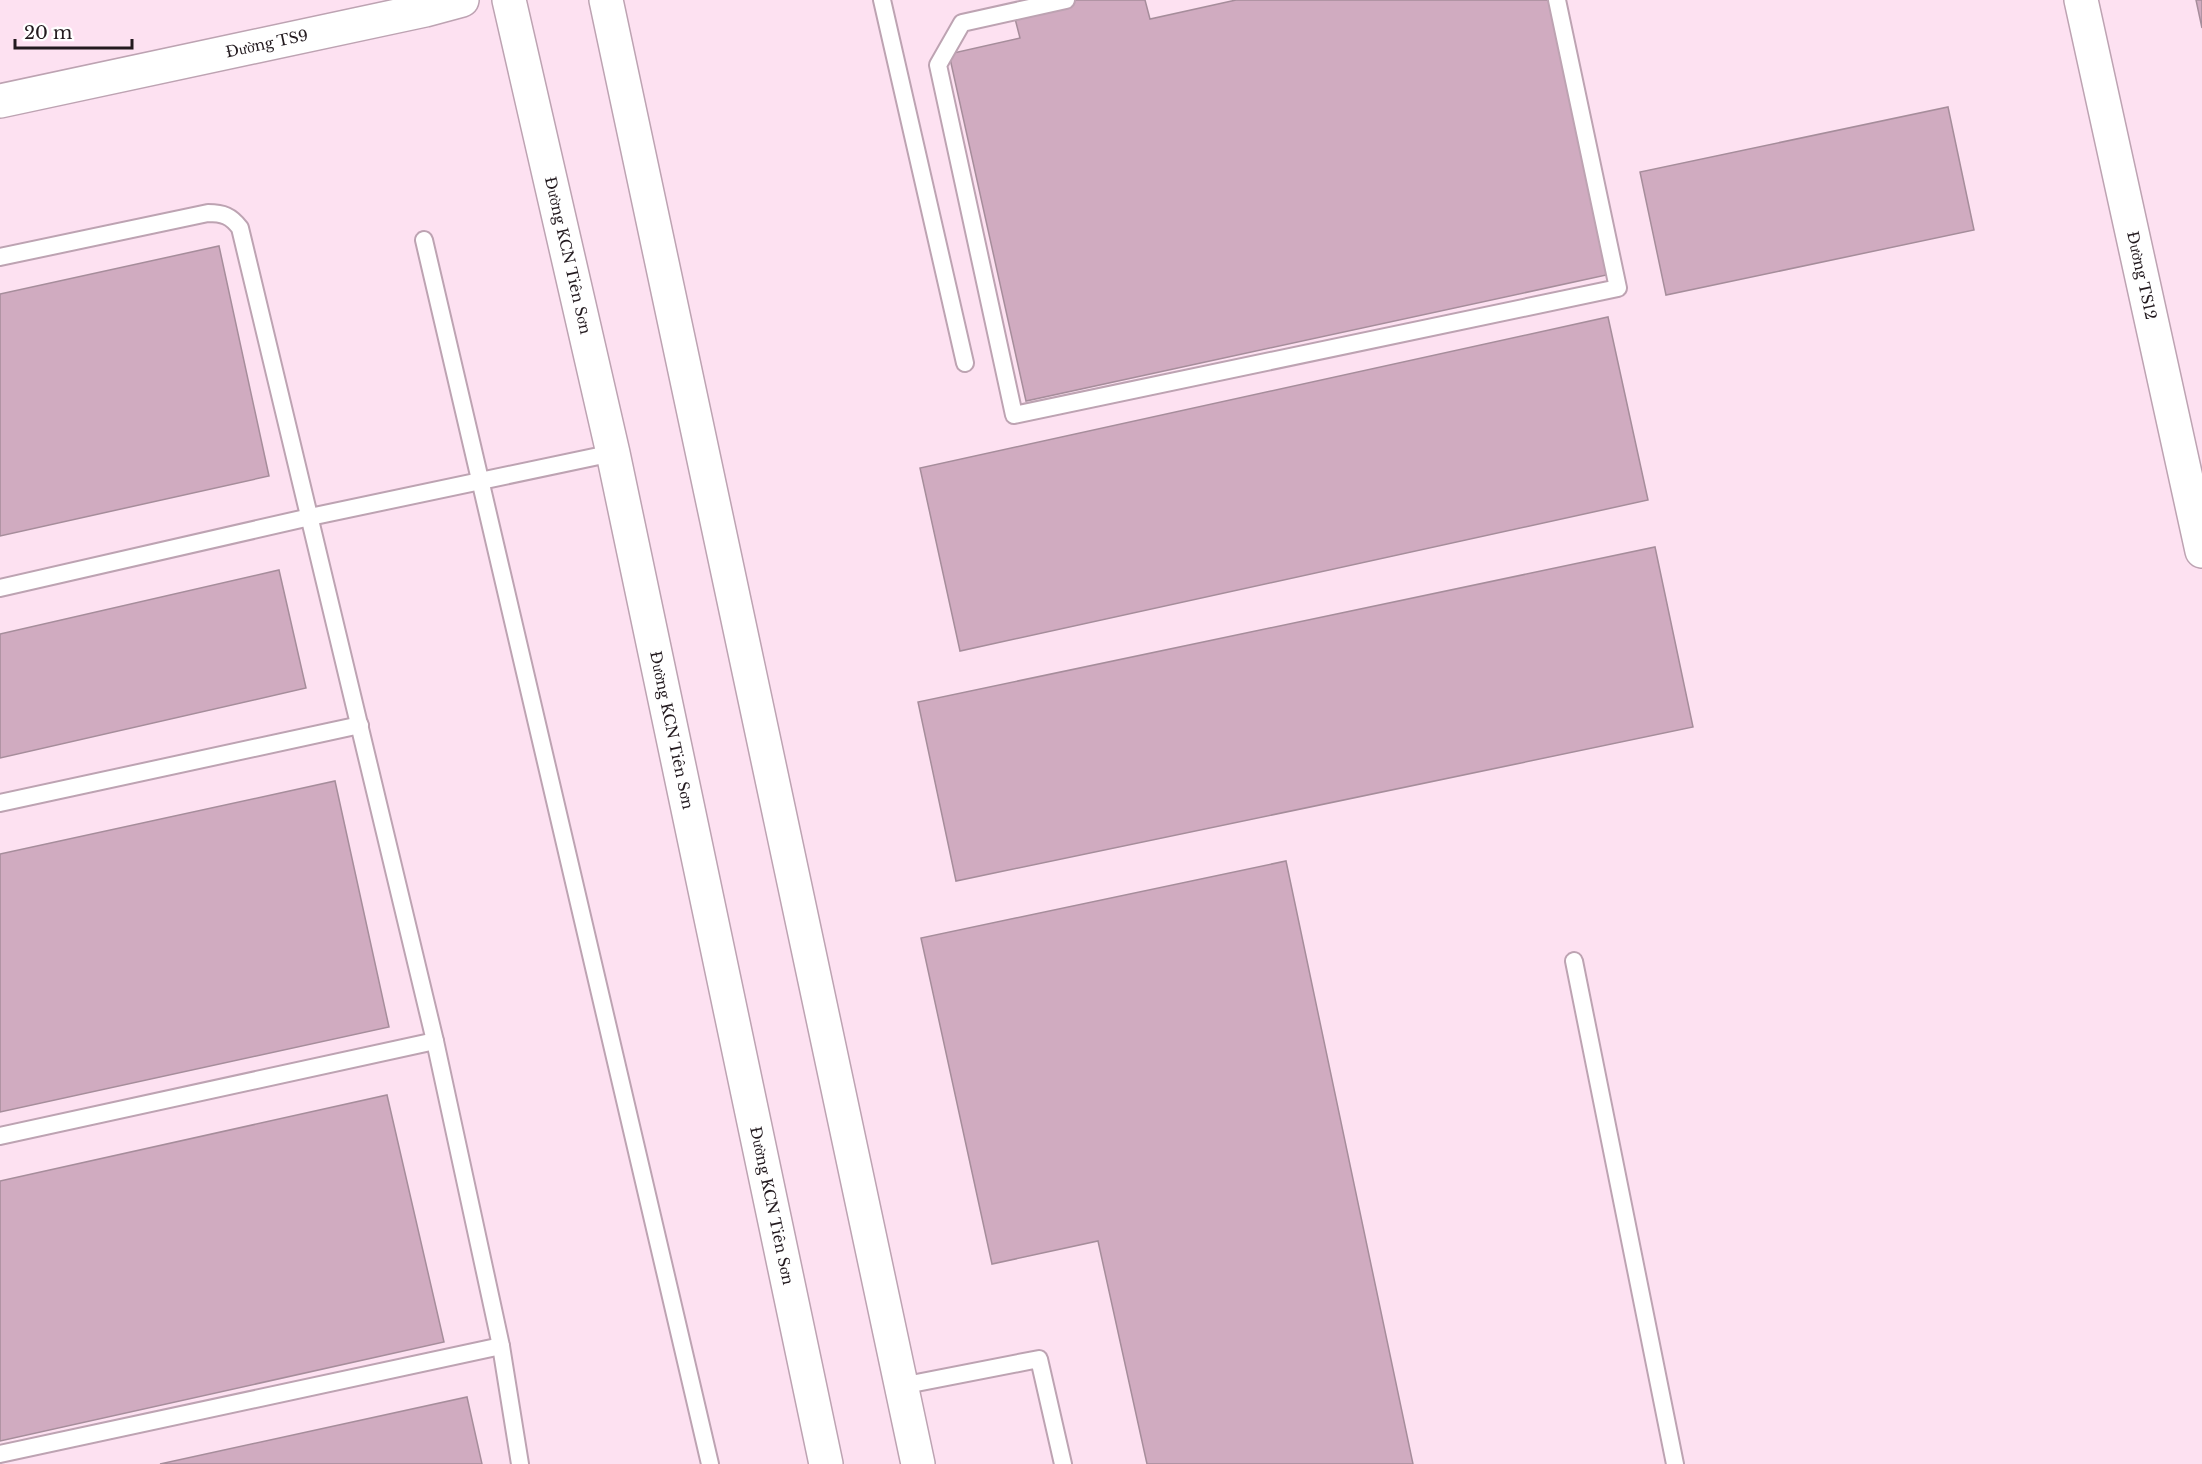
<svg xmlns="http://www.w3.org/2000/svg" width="2202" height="1464" viewBox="0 0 2202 1464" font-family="'Libre Baskerville',serif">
<rect width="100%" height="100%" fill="#fff4fa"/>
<!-- built -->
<rect fill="#fde1f1" x="0" y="0" width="2202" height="1464"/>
<!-- building -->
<g fill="#d0abc0" stroke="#a68d9b" stroke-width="1.5">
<polygon points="1045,0 1145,0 1150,19 1236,0 1551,0 1611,274 1026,401 949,54 1020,38 1012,7"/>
<polygon points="2196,0 2202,0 2202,28"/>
<polygon points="1948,107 1974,230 1666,295 1640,172"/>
<polygon points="219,246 269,476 0,536 0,294"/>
<polygon points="1608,317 1648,500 960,651 920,468"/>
<polygon points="1655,547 1693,727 956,881 918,702"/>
<polygon points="279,570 306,688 0,758 0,634"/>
<polygon points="335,781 389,1027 0,1112 0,854"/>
<polygon points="1286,861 1413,1464 1147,1464 1098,1241 992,1264 921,938"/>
<polygon points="387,1095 444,1342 0,1441 0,1181"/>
<polygon points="467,1397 482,1464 160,1464"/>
</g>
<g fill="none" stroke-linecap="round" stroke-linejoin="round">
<defs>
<g id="lane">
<polyline points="882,0 965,363"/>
<polyline points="1066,0 962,23 938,65 1014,415 1618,288 1557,0"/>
<polyline points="424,240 710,1464"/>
<path d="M0,257l208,-44c15,0 23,3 32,15l195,813 66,305 19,118"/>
<polyline points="0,588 310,517 613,453"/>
<polyline points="0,803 360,725"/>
<polyline points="1574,961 1675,1464"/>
<polyline points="0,1136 435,1041"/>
<polyline points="901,1386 1039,1359 1063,1464"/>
<polyline points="0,1454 501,1346"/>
</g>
<g id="street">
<path id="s1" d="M2081,0l121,551"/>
<path id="s2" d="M0,101l425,-91 37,-10"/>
</g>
<g id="secondary">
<path id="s3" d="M509,0l104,453 213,1011"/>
<polyline points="606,0 918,1464"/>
</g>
</defs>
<!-- lane casing -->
<use href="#lane" stroke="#bda3b2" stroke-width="20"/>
<!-- street casing -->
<use href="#street" stroke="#bda3b2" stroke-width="36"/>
<!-- secondary casing -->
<use href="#secondary" stroke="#bda3b2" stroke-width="36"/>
<!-- lane -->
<use href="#lane" stroke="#fff" stroke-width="16"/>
<!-- street -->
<use href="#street" stroke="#fff" stroke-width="33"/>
<!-- secondary -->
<use href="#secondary" stroke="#fff" stroke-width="33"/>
</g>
<g text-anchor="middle" stroke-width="5" stroke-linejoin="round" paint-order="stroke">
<!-- street labels -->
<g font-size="15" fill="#231a1f" stroke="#fff">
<text dy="5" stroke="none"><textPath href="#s2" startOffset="273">Đường TS9</textPath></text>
<text dy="5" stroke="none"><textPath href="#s3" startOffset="262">Đường KCN Tiên Sơn</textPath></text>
<text dy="5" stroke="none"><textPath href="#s1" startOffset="282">Đường TS12</textPath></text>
<text dy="5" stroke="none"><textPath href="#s3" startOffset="748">Đường KCN Tiên Sơn</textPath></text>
<text dy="5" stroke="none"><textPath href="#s3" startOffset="1234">Đường KCN Tiên Sơn</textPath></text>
</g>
</g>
<!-- scale -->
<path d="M15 39v9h117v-9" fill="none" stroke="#231a1f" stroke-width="3"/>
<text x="24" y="39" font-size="18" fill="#231a1f" stroke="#ffffff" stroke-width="4.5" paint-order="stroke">20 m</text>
</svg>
